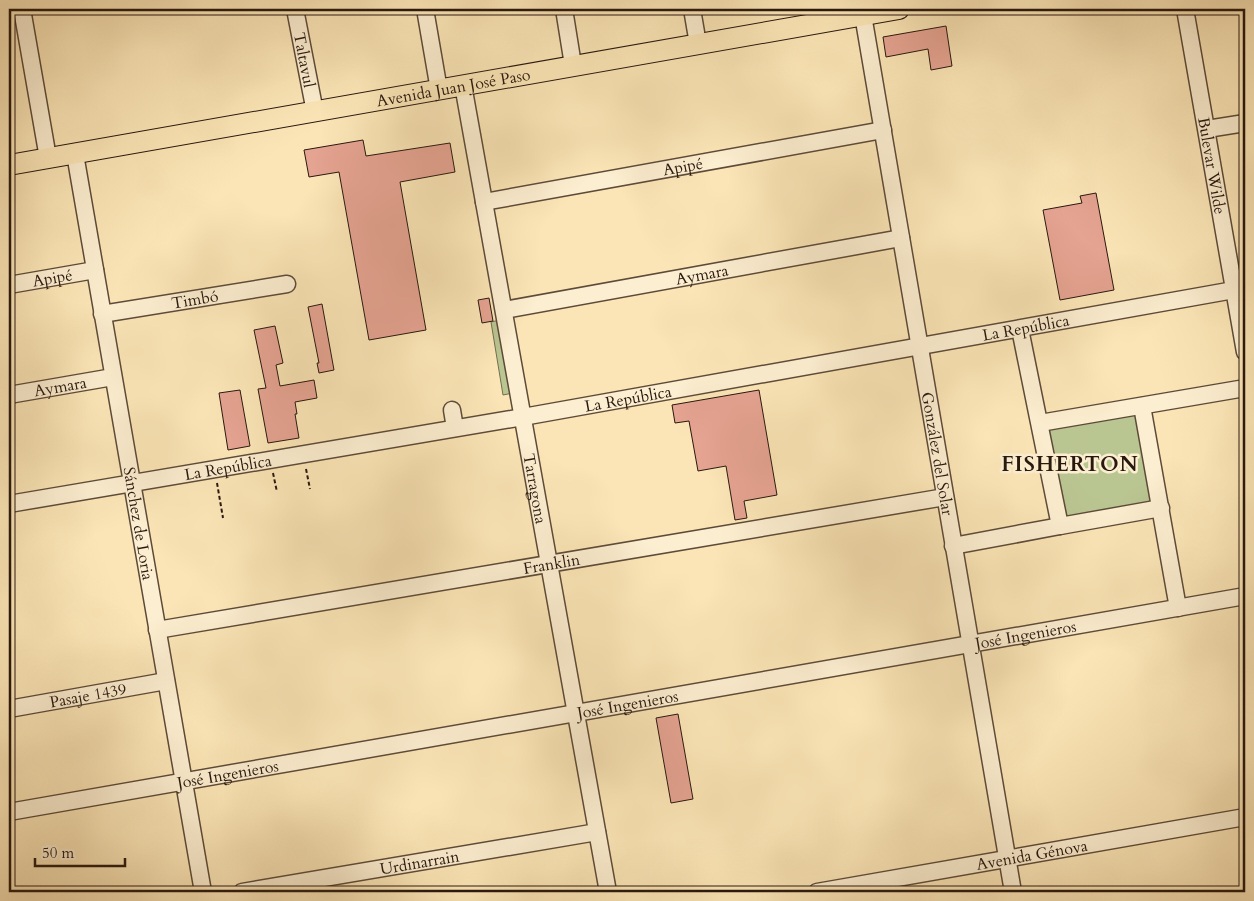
<svg xmlns="http://www.w3.org/2000/svg" width="1254" height="901" viewBox="0 0 1254 901" font-family="Cardo,serif">
<rect width="100%" height="100%" fill="#fbe5b6"/>
<filter id="stains"><feTurbulence type="fractalNoise" baseFrequency=".004" numOctaves="4"/><feColorMatrix values="0 0 0 0 .2 0 0 0 0 .09 0 0 0 0 .02 0 0 0 .5 -.17"/></filter>
<radialGradient id="worn" r=".72"><stop offset=".6" stop-color="#630" stop-opacity="0"/><stop offset="1" stop-color="#630" stop-opacity=".3"/></radialGradient>
<!-- green -->
<g fill="#bac692" stroke="#716f50">
<polygon points="500,320 513,393 503,395 491,322"/>
<polygon points="1137,411 1154,504 1064,518 1048,430 1052,425"/>
</g>
<!-- building -->
<g fill="#e5a391" stroke="#28180f">
<polygon points="946,26 952,66 931,70 928,49 886,57 883,37"/>
<polygon points="363,140 366,156 450,143 455,172 400,182 426,330 369,340 339,172 309,177 304,150"/>
<polygon points="1096,193 1114,290 1060,300 1043,210 1082,203 1080,196"/>
<polygon points="489,298 493,321 482,323 478,300"/>
<polygon points="322,304 334,370 319,373 317,363 319,363 308,307"/>
<polygon points="275,326 283,363 276,365 280,386 314,380 317,398 295,402 297,414 295,414 299,438 268,443 258,389 266,388 254,330"/>
<polygon points="240,390 250,446 228,450 219,393"/>
<polygon points="759,390 777,495 744,501 747,518 735,520 726,466 698,471 689,421 675,423 672,405"/>
<polygon points="678,714 693,799 671,803 656,718"/>
</g>
<g fill="none" stroke-linecap="round" stroke-linejoin="round">
<defs>
<g id="minor">
<polyline points="22,9 48,158"/>
<path id="s1" d="M295,9l20,103"/>
<polyline points="425,9 439,90"/>
<polyline points="564,9 573,65"/>
<polyline points="692,9 698,44"/>
<path id="s2" d="M1185,9l60,343"/>
<path id="s3" d="M863,15l150,877"/>
<path id="s4" d="M463,85l145,807"/>
<polyline points="1207,129 1245,123"/>
<path id="s5" d="M75,154l128,738"/>
<path id="s6" d="M484,202l399,-72"/>
<path id="s7" d="M9,285l86,-15"/>
<path id="s8" d="M504,310l397,-72"/>
<path id="s9" d="M102,314l185,-30"/>
<path id="s10" d="M9,395l104,-18"/>
<polyline points="1142,406 1178,608"/>
<polyline points="452,410 455,428"/>
<polyline points="1040,423 1245,388"/>
<path id="s11" d="M9,504l514,-87 722,-129"/>
<polyline points="1060,526 1161,508"/>
<polyline points="953,546 1060,526 1020,329"/>
<path id="s12" d="M157,630l788,-133"/>
<path id="s13" d="M9,709l157,-28"/>
<path id="s14" d="M9,812l1236,-216"/>
<path id="s15" d="M242,892l355,-60"/>
<path id="s16" d="M817,892l428,-75"/>
</g>
<g id="major">
<path id="s17" d="M9,165l890,-156"/>
</g>
</defs>
<!-- minor casing -->
<use href="#minor" stroke="#5d4b39" stroke-width="19"/>
<!-- major casing -->
<use href="#major" stroke="#28180f" stroke-width="22"/>
<!-- path -->
<g stroke="#28180f" stroke-width="2" stroke-dasharray="4 2.5" stroke-linecap="butt">
<polyline points="306,469 310,489"/>
<polyline points="273,473 277,492"/>
<polyline points="217,483 223,518"/>
</g>
<!-- minor -->
<use href="#minor" stroke="#fceed0" stroke-width="16"/>
<!-- major -->
<use href="#major" stroke="#fbe5b6" stroke-width="20"/>
</g>
<g text-anchor="middle" stroke-width="5" stroke-linejoin="round" paint-order="stroke">
<!-- street labels -->
<g font-size="16" fill="#28180f" stroke="#fceed0">
<text dy="6" stroke="none"><textPath href="#s1" startOffset="52">Taltavul</textPath></text>
<text dy="6" stroke="none"><textPath href="#s17" startOffset="451">Avenida Juan José Paso</textPath></text>
<text dy="6" stroke="none"><textPath href="#s2" startOffset="159">Bulevar Wilde</textPath></text>
<text dy="6" stroke="none"><textPath href="#s6" startOffset="202">Apipé</textPath></text>
<text dy="6" stroke="none"><textPath href="#s8" startOffset="201">Aymara</textPath></text>
<text dy="6" stroke="none"><textPath href="#s7" startOffset="44">Apipé</textPath></text>
<text dy="6" stroke="none"><textPath href="#s9" startOffset="94">Timbó</textPath></text>
<text dy="6" stroke="none"><textPath href="#s11" startOffset="1032">La República</textPath></text>
<text dy="6" stroke="none"><textPath href="#s10" startOffset="52">Aymara</textPath></text>
<text dy="6" stroke="none"><textPath href="#s11" startOffset="628">La República</textPath></text>
<text dy="6" stroke="none"><textPath href="#s3" startOffset="445">González del Solar</textPath></text>
<text dy="6" stroke="none"><textPath href="#s11" startOffset="222">La República</textPath></text>
<text dy="6" stroke="none"><textPath href="#s4" startOffset="410">Tarragona</textPath></text>
<text dy="6" stroke="none"><textPath href="#s5" startOffset="375">Sánchez de Loria</textPath></text>
<text dy="6" stroke="none"><textPath href="#s12" startOffset="400">Franklin</textPath></text>
<text dy="6" stroke="none"><textPath href="#s14" startOffset="1032">José Ingenieros</textPath></text>
<text dy="6" stroke="none"><textPath href="#s13" startOffset="80">Pasaje 1439</textPath></text>
<text dy="6" stroke="none"><textPath href="#s14" startOffset="628">José Ingenieros</textPath></text>
<text dy="6" stroke="none"><textPath href="#s14" startOffset="222">José Ingenieros</textPath></text>
<text dy="6" stroke="none"><textPath href="#s16" startOffset="218">Avenida Génova</textPath></text>
<text dy="6" stroke="none"><textPath href="#s15" startOffset="180">Urdinarrain</textPath></text>
</g>
<!-- district labels -->
<g font-size="21" font-weight="bold" letter-spacing="1" fill="#28180f" stroke="#fceed0">
<text x="1070" y="471">FISHERTON</text>
</g>
</g>
<!-- margin -->
<rect width="1254" height="901" fill="none" stroke="#fbe5b6" stroke-width="30"/>
<rect x="10" y="10" width="1234" height="881" fill="none" stroke="#28180f" stroke-width="2.5"/>
<rect x="15" y="15" width="1224" height="871" fill="none" stroke="#28180f"/>
<!-- scale -->
<path d="M35 858v8h90v-8" fill="none" stroke="#28180f" stroke-width="2.5"/>
<text x="42" y="858" font-size="15" fill="#28180f" stroke="#fceed0" stroke-width="4" paint-order="stroke">50 m</text>
<rect width="100%" height="100%" filter="url(#stains)"/>
<rect width="100%" height="100%" fill="url(#worn)"/>
</svg>
